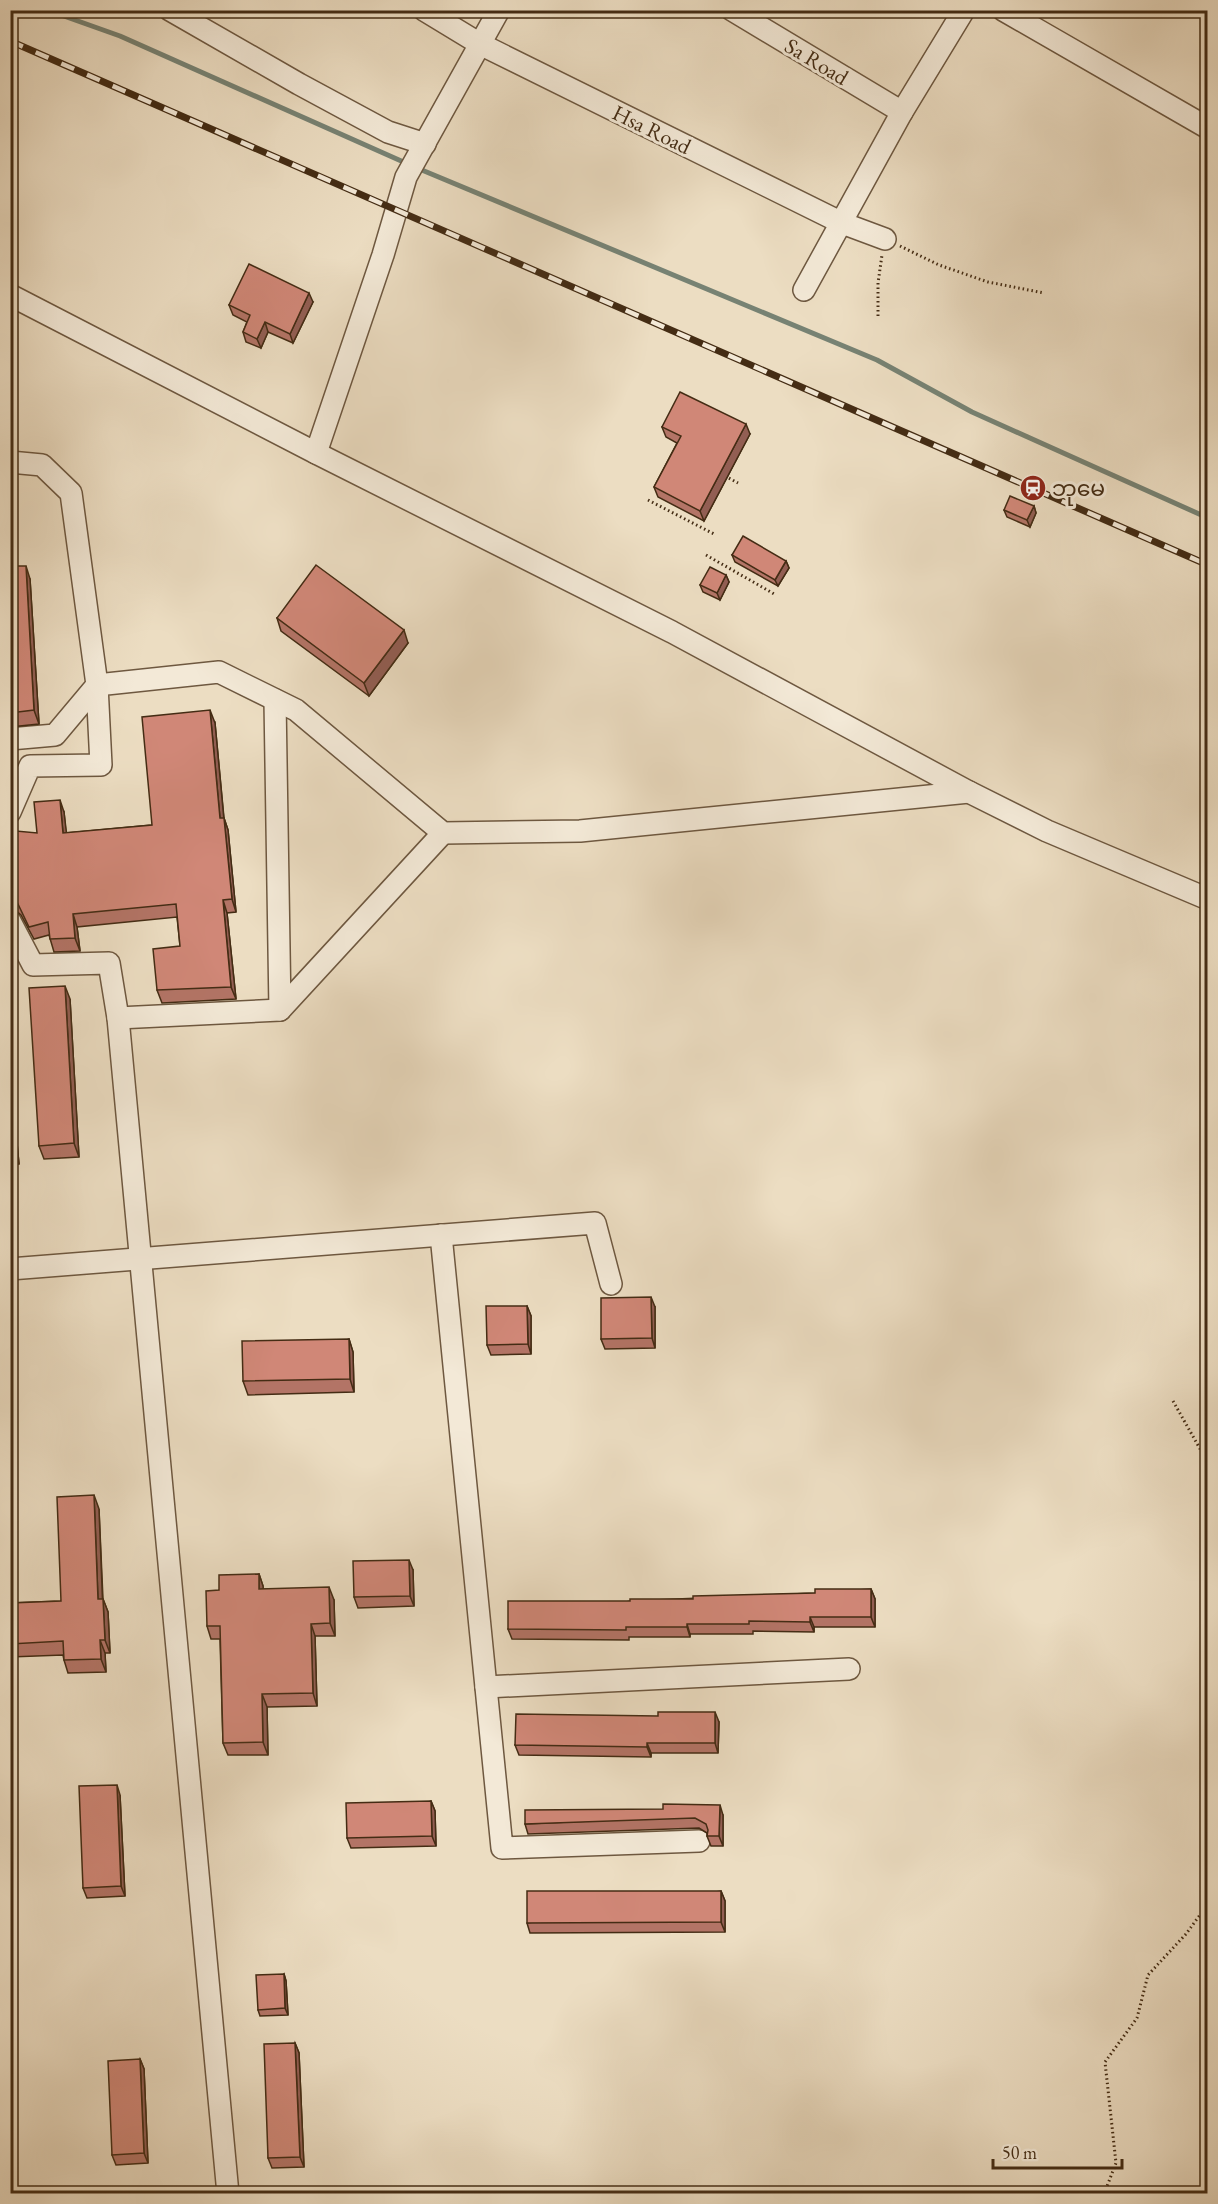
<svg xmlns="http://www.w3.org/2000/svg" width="1218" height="2204" viewBox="0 0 1218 2204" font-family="'EB Garamond','Noto Sans Myanmar',serif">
<rect width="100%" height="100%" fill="#ecddc2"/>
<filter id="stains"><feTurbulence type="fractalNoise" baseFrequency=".00333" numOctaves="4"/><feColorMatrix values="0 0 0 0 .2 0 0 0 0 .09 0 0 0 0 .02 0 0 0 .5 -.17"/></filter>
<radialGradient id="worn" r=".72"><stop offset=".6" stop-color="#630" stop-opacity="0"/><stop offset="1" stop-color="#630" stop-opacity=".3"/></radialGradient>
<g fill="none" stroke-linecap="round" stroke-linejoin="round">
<!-- stream -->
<g stroke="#778273" stroke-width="5">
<polyline points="47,10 120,36 408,164"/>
<polyline points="417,168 877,360 972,412 1208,518"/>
</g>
<defs>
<g id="minor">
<polyline points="170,10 299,84 388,132 425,144"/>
<polyline points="424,10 480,44 842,223 885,239"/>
<polyline points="732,10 902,112"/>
<polyline points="1003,10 1208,128"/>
<polyline points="804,290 902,112 964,10"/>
<polyline points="10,295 316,453 672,632 969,792 1047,831 1208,899"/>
<polyline points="316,453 383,255 406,177 499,10"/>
<polyline points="10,462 42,465 71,493 97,685 55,735 10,739"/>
<polyline points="275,700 280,1010"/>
<polyline points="10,812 30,766 101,765 97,685 219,672 296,710 443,833 580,831 969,792"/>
<polyline points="10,921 33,965 109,963 118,1018 280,1010 443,833"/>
<polyline points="118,1018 228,2194"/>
<polyline points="441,1235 502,1848 699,1841"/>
<polyline points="10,1269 595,1223 611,1284"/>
<polyline points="486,1687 849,1669"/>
</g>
</defs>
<!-- minor casing -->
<use href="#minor" stroke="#6e5840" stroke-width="24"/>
<!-- path -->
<g stroke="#442c14" stroke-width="3" stroke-dasharray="1.5 3" stroke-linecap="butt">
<polyline points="900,246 939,265 988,282 1044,293"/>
<polyline points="878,316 878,283 882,255"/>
<polyline points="725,476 738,483"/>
<polyline points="648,500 716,535"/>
<polyline points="706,555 776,595"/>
<polyline points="1173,1401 1208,1463"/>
<polyline points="1104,2194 1116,2163 1105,2062 1137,2018 1148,1975 1186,1934 1208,1904"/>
</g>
<!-- minor -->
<use href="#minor" stroke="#f3e9d7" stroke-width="21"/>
<defs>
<polyline id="rail" points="10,41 1208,565"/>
</defs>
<!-- rail casing -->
<use href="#rail" stroke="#442c14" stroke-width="7"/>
<!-- rail -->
<use href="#rail" stroke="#f3e9d7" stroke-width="4.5" stroke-dasharray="14" stroke-linecap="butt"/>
</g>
<!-- wall -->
<g fill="#b37466" stroke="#442c14" stroke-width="1.5">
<polygon points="313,302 293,343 268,332 261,348 246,342 243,332 247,322 233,315 229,305"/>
<polygon points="662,427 750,434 704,521 658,497 654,487 677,443 666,437"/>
<polygon points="1034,506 1036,513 1030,527 1007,517 1004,510"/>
<polygon points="732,555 786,561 789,568 778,586 735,562"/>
<polygon points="10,566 30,579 39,724 10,727"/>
<polygon points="726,575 729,582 720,600 703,592 700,585"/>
<polygon points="277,618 408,643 369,696 281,631"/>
<polygon points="215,723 224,818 228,830 236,912 227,913 236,999 162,1003 157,990 180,946 177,917 77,927 80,951 54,952 49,935 34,939 21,915 14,909 10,899 10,840 37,833 64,812 66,833 152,825"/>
<polygon points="70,999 79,1157 44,1159 39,1146"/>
<polygon points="10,1111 15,1122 19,1164 10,1165"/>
<polygon points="527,1306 531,1316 531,1354 491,1355 487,1345"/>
<polygon points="655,1307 655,1348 605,1349 601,1339"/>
<polygon points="349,1339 353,1352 354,1392 248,1395 243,1381"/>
<polygon points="99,1509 103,1599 108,1612 110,1653 105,1653 106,1672 68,1673 64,1660 63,1655 10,1657 10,1603 61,1601"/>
<polygon points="413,1570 414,1606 358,1608 354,1597"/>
<polygon points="259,1574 263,1586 263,1589 334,1600 335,1636 315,1636 317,1706 267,1707 268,1755 228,1755 223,1743 220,1639 211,1639 207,1626 219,1590"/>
<polygon points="871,1589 875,1599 875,1627 814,1627 814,1632 753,1631 753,1634 690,1634 690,1637 629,1637 629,1640 512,1639 508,1629 630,1601 815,1593"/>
<polygon points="719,1722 718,1753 651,1753 651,1757 519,1755 515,1745"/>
<polygon points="120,1795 125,1896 87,1898 83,1888"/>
<polygon points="431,1801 435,1811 436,1846 351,1848 347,1838"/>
<polygon points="723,1815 723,1846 711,1846 707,1836 707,1833 699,1828 528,1834 525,1824"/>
<polygon points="721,1891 725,1901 725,1932 530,1933 527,1923"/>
<polygon points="284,1974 286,1981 288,2015 260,2016 258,2010"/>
<polygon points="295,2043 299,2053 304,2167 272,2168 268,2158"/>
<polygon points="140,2059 144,2069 148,2163 116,2165 112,2155"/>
</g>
<!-- shaded-wall -->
<g fill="#925e53" stroke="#442c14" stroke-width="1.5">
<polygon points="309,293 313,302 293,343 290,334"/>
<polygon points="265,322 268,332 261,348 257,339"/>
<polygon points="746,424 750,434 704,521 700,511"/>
<polygon points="1034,506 1036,513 1030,527 1027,520"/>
<polygon points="786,561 789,568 778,586 775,580"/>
<polygon points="26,566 30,579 39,724 34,710"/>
<polygon points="726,575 729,582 720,600 717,593"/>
<polygon points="404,630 408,643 369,696 364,683"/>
<polygon points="210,710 215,723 225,831 220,818"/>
<polygon points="60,800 64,812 68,846 63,833"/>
<polygon points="224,818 228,830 236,912 232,899"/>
<polygon points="223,900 227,913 236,999 231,987"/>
<polygon points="73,914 77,927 80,951 75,938"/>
<polygon points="65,986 70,999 79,1157 74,1143"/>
<polygon points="10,1111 15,1122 19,1164 14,1151"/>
<polygon points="651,1297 655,1307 655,1348 652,1338"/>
<polygon points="527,1306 531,1316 531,1354 528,1344"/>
<polygon points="349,1339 353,1352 354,1392 350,1379"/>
<polygon points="94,1495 99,1509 103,1613 98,1599"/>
<polygon points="409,1560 413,1570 414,1606 410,1596"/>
<polygon points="259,1574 263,1586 264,1602 259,1589"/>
<polygon points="329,1587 334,1600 335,1636 330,1623"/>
<polygon points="871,1589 875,1599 875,1627 871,1617"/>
<polygon points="103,1599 108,1612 110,1653 105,1640"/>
<polygon points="810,1617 814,1627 814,1632 810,1622"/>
<polygon points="311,1624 315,1636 317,1706 313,1693"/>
<polygon points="687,1624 690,1634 690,1637 687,1627"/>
<polygon points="100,1640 105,1653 106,1672 101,1659"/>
<polygon points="262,1694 267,1707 268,1755 263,1742"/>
<polygon points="715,1712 719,1722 718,1753 715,1743"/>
<polygon points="647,1743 651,1753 651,1757 647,1747"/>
<polygon points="117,1785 120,1795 125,1896 121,1886"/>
<polygon points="431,1801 435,1811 436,1846 432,1836"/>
<polygon points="720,1805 723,1815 723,1846 719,1836"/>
<polygon points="721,1891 725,1901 725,1932 721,1922"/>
<polygon points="284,1974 286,1981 288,2015 285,2008"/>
<polygon points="295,2043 299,2053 304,2167 300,2157"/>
<polygon points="140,2059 144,2069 148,2163 144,2153"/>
</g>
<!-- building -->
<g fill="#d08777" stroke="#442c14" stroke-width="1.5">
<polygon points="249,264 309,293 290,334 265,322 257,339 243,332 250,315 229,305"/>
<polygon points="680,392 746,424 700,511 654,487 681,436 662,427"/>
<polygon points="1010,496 1034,506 1027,520 1004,510"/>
<polygon points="743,536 786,561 775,580 732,555"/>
<polygon points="316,565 404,630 364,683 277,618"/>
<polygon points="10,566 26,566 34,710 10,713"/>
<polygon points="710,567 726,575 717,593 700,585"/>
<polygon points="210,710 220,818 224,818 232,899 223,900 231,987 157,990 153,949 180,946 176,904 73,914 75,938 50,939 48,922 29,927 17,902 10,897 10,840 16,831 37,833 34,802 60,800 63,833 152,825 142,717"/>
<polygon points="65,986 74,1143 39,1146 29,988"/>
<polygon points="10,1116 14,1151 10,1151"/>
<polygon points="651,1297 652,1338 601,1339 601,1298"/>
<polygon points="486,1306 527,1306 528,1344 487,1345"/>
<polygon points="349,1339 350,1379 243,1381 242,1341"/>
<polygon points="94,1495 98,1599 103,1599 105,1640 100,1640 101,1659 64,1660 63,1641 10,1644 10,1603 61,1601 57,1497"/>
<polygon points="409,1560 410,1596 354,1597 353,1561"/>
<polygon points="259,1574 259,1589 329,1587 330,1623 311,1624 313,1693 262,1694 263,1742 223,1743 220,1626 207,1626 206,1591 219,1590 219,1575"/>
<polygon points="815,1589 871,1589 871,1617 810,1617 810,1622 749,1621 749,1624 687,1624 687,1627 626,1627 626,1630 508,1629 508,1601 630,1601 630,1599 693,1599 693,1596 815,1593"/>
<polygon points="658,1712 715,1712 715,1743 647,1743 647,1747 515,1745 516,1714 658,1716"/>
<polygon points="117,1785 121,1886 83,1888 79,1786"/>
<polygon points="431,1801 432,1836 347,1838 346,1803"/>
<polygon points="663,1804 720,1805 719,1836 707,1836 708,1830 706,1824 695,1818 525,1824 525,1810 663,1809"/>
<polygon points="527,1891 721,1891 721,1922 527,1923"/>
<polygon points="284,1974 285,2008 258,2010 256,1975"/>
<polygon points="295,2043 300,2157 268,2158 264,2044"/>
<polygon points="140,2059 144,2153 112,2155 108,2061"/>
<polygon points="1208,2185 1208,2193 1202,2193"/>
</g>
<!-- icons -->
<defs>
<symbol id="station-disc" viewBox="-11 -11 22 22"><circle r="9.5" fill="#8f2418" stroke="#f3e9d7"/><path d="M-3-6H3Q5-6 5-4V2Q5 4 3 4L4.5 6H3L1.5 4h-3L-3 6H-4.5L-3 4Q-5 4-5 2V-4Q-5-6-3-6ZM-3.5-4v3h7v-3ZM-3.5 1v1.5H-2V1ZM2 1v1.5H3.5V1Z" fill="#fff"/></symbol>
</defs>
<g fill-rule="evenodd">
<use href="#station-disc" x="1018" y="473" width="30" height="30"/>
</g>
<g text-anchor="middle" stroke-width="6" stroke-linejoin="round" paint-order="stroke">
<!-- street labels -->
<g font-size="22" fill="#442c14" stroke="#f3e9d7">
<text transform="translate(817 61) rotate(31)" y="8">Sa Road</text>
<text transform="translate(652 129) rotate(26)" y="8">Hsa Road</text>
</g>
<!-- poi labels -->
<g font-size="22" fill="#442c14" stroke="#f3e9d7" text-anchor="start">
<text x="1052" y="496">ဘုမေ</text>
</g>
</g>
<!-- margin -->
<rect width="1218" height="2204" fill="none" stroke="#ecddc2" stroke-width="36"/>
<rect x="12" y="12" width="1194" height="2180" fill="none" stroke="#442c14" stroke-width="3"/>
<rect x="18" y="18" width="1182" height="2168" fill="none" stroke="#442c14" stroke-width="1.5"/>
<!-- scale -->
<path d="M993 2159v9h129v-9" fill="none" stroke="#442c14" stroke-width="3"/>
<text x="1002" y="2159" font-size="18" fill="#442c14" stroke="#f3e9d7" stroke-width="4.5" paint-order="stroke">50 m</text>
<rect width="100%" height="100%" filter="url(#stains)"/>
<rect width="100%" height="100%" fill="url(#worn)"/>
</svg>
